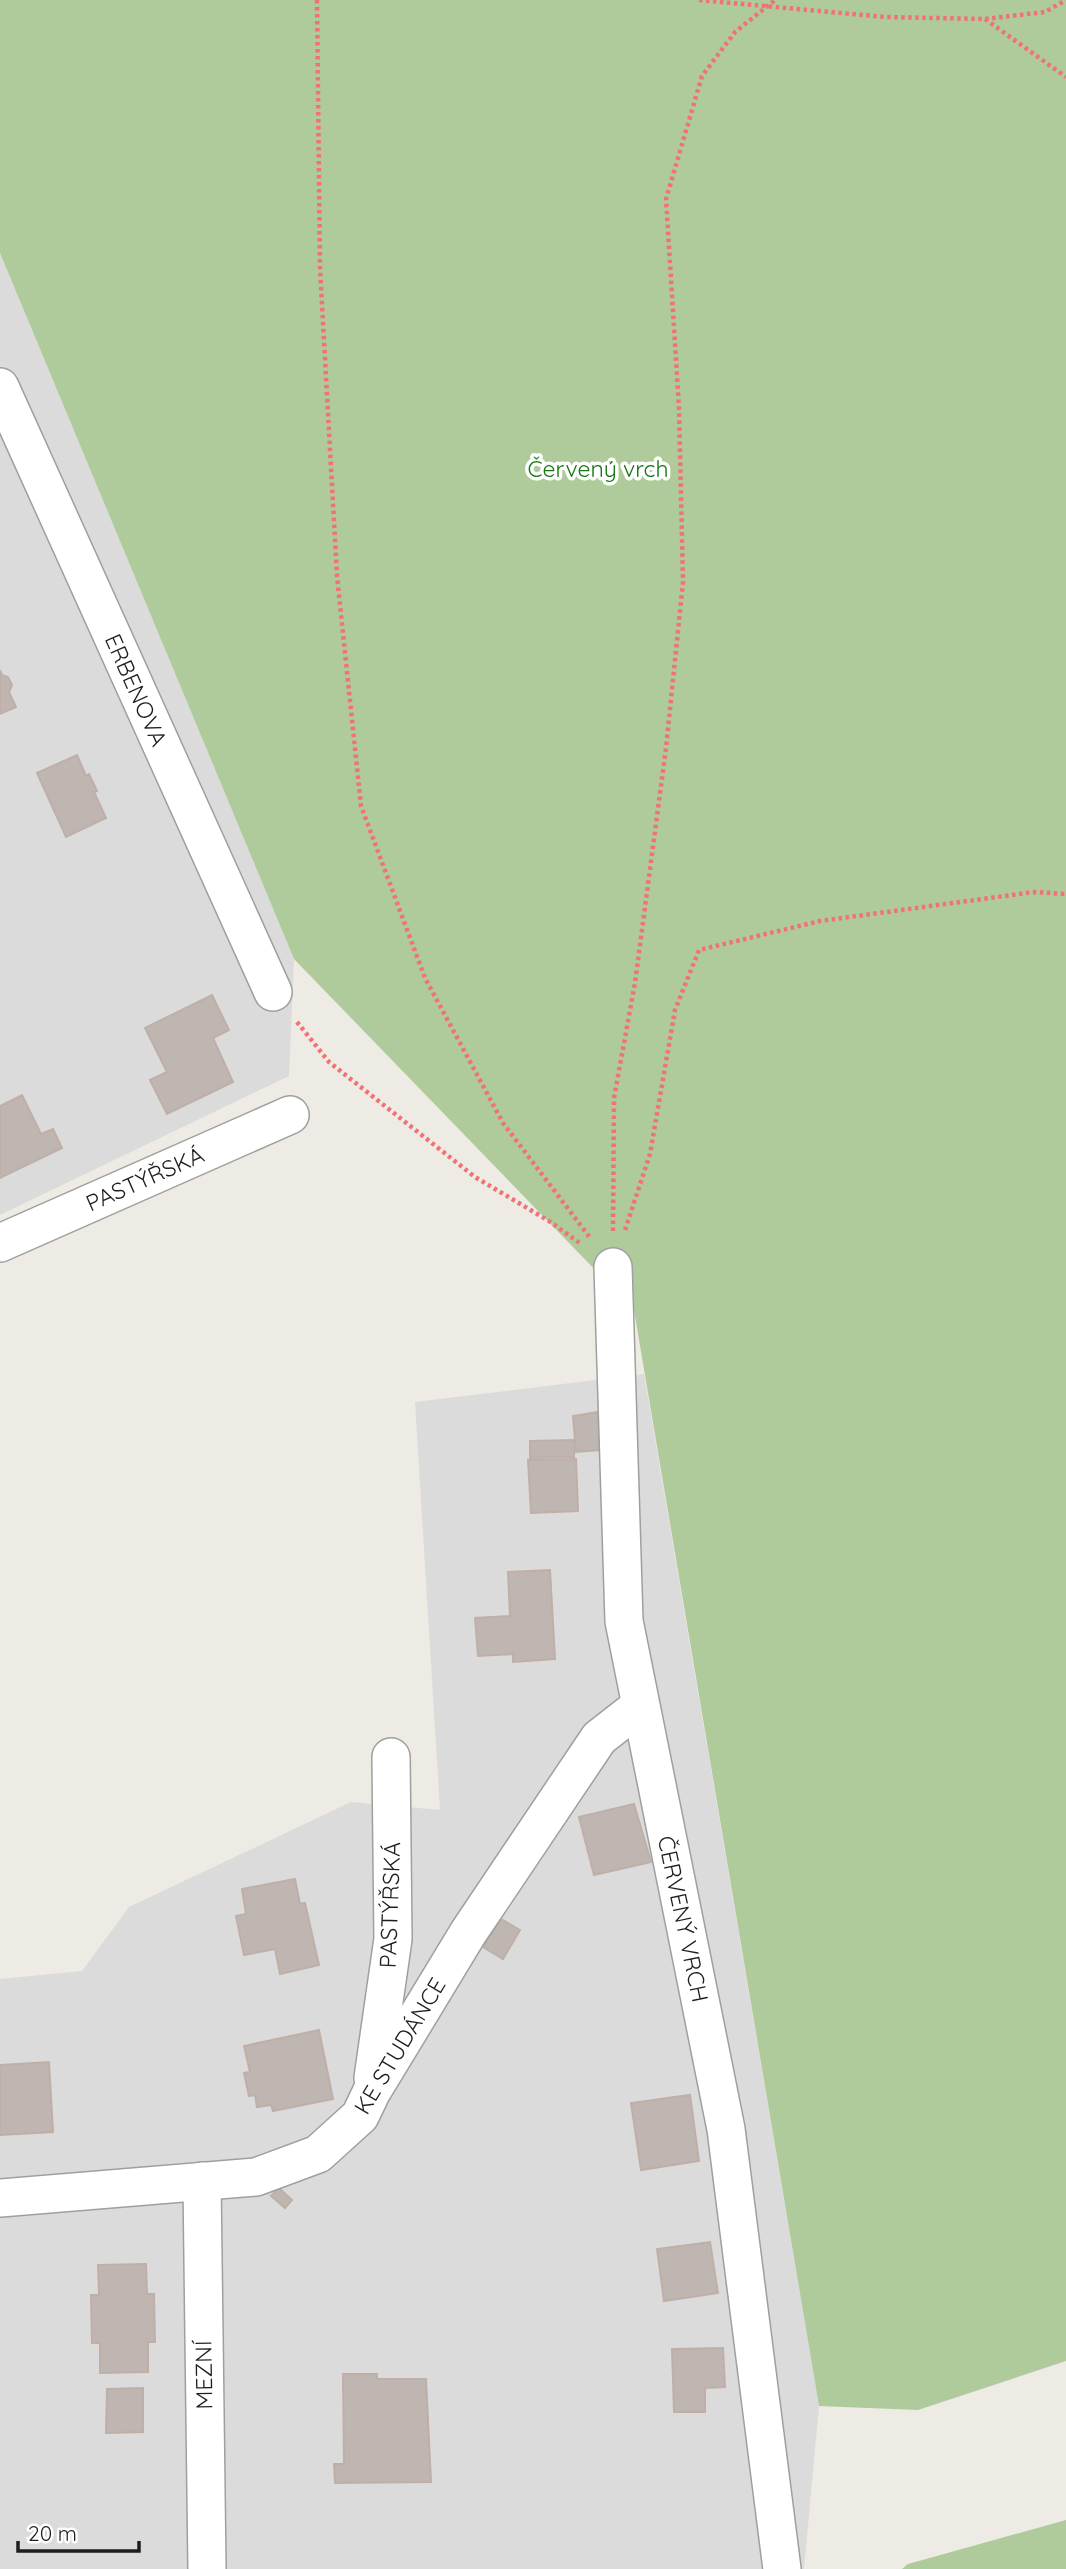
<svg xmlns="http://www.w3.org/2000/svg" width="1066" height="2569" viewBox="0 0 1066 2569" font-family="Quicksand,sans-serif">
<rect width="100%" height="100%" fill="#eeeae4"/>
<!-- residential -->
<g fill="#dcdbdb">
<polygon points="0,253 294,959 289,1076 0,1215"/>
<polygon points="644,1374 819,2406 804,2569 0,2569 0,1979 82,1971 129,1907 351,1802 440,1810 415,1402"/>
</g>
<!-- forest -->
<g fill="#afcb9b">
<polygon points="0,0 1066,0 1066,2361 918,2410 819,2406 634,1310 294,959 0,253"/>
<polygon points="1066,2520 1066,2569 902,2569 908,2564"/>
</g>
<!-- building -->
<g fill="#bfb5b1" stroke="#bfafa8" stroke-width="2">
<polygon points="0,670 2,675 8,677 12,685 9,692 16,707 0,714"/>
<polygon points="77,755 86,776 89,774 97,791 94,792 106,818 66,837 37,773"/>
<polygon points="212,995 229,1030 213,1038 233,1082 167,1114 150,1080 167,1072 145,1028"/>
<polygon points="22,1095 41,1134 53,1129 62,1148 0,1178 0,1106"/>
<polygon points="598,1412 600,1450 576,1452 573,1416"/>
<polygon points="574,1440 574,1457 530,1458 530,1441"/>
<polygon points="576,1459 578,1511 531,1513 528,1460"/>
<polygon points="550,1570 555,1659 513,1662 513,1654 478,1656 475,1618 510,1616 508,1572"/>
<polygon points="634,1804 651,1862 594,1875 579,1817"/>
<polygon points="295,1879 300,1904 305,1903 319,1965 280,1974 275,1949 244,1955 236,1916 246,1914 242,1889"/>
<polygon points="501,1919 520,1930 503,1959 483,1947"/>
<polygon points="319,2030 333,2099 273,2111 271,2105 257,2107 255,2095 249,2096 244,2073 250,2072 244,2046"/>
<polygon points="49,2062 53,2132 0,2135 0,2065"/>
<polygon points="690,2095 699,2161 641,2170 631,2103"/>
<polygon points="279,2188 292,2200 285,2208 271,2196"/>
<polygon points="710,2242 718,2293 664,2301 657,2249"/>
<polygon points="146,2264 147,2294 154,2294 155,2342 148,2342 148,2372 100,2373 100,2343 92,2343 91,2295 99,2295 98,2265"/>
<polygon points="723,2348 725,2387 705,2388 705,2412 674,2412 672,2349"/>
<polygon points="343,2374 377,2374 377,2379 426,2379 431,2482 335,2483 334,2464 344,2464"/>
<polygon points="143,2388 143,2432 106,2433 107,2389"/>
</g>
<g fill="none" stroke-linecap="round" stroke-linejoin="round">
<defs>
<g id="minor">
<polyline points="0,387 273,992"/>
<polyline points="0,1243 290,1115"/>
<polyline points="613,1267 624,1621 726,2129 782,2569"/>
<polyline points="373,2078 393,1939 391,1757"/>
<polyline points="202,2181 207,2569"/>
<polyline points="0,2198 256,2177 318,2154 360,2116 371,2093 468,1933 599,1738 640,1706"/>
</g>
</defs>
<!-- minor casing -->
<use href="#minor" stroke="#9f9f9f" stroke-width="40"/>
<!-- path -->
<g stroke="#f17274" stroke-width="4.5" stroke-dasharray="3.5 3.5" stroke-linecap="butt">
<polyline points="317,0 320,268 337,576 361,806 425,978 503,1123 591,1239"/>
<polyline points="699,0 885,17 985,19 1045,12 1066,0"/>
<polyline points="985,19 1066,77"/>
<polyline points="297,1022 329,1062 475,1177 549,1221 581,1244"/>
<polyline points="625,1230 650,1154 675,1010 699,950 820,921 1034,892 1066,894"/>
<polyline points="613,1231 614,1098 635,983 666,748 683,582 679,408 666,199 702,76 735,32 775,0"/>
</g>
<!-- minor -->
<use href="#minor" stroke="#fff" stroke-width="37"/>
</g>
<g text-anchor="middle" stroke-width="7" stroke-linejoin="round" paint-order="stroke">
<!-- park labels -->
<g font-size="23" fill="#157612" stroke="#fff">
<text x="598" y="477">Červený vrch</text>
</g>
<!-- street labels -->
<g font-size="23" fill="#1e1e1e" stroke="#fff">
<text transform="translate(136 690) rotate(66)" y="8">ERBENOVA</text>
<text transform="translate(145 1179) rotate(-24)" y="8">PASTÝŘSKÁ</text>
<text transform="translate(390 1905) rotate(-88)" y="8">PASTÝŘSKÁ</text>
<text transform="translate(683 1919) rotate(78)" y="8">ČERVENÝ VRCH</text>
<text transform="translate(400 2046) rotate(-59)" y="8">KE STUDÁNCE</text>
<text transform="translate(204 2375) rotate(-91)" y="8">MEZNÍ</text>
</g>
</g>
<!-- scale -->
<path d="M18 2541v10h121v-10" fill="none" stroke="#1e1e1e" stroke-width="3.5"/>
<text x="28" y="2541" font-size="21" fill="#1e1e1e" stroke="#ffffff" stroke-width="5" paint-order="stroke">20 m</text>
</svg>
